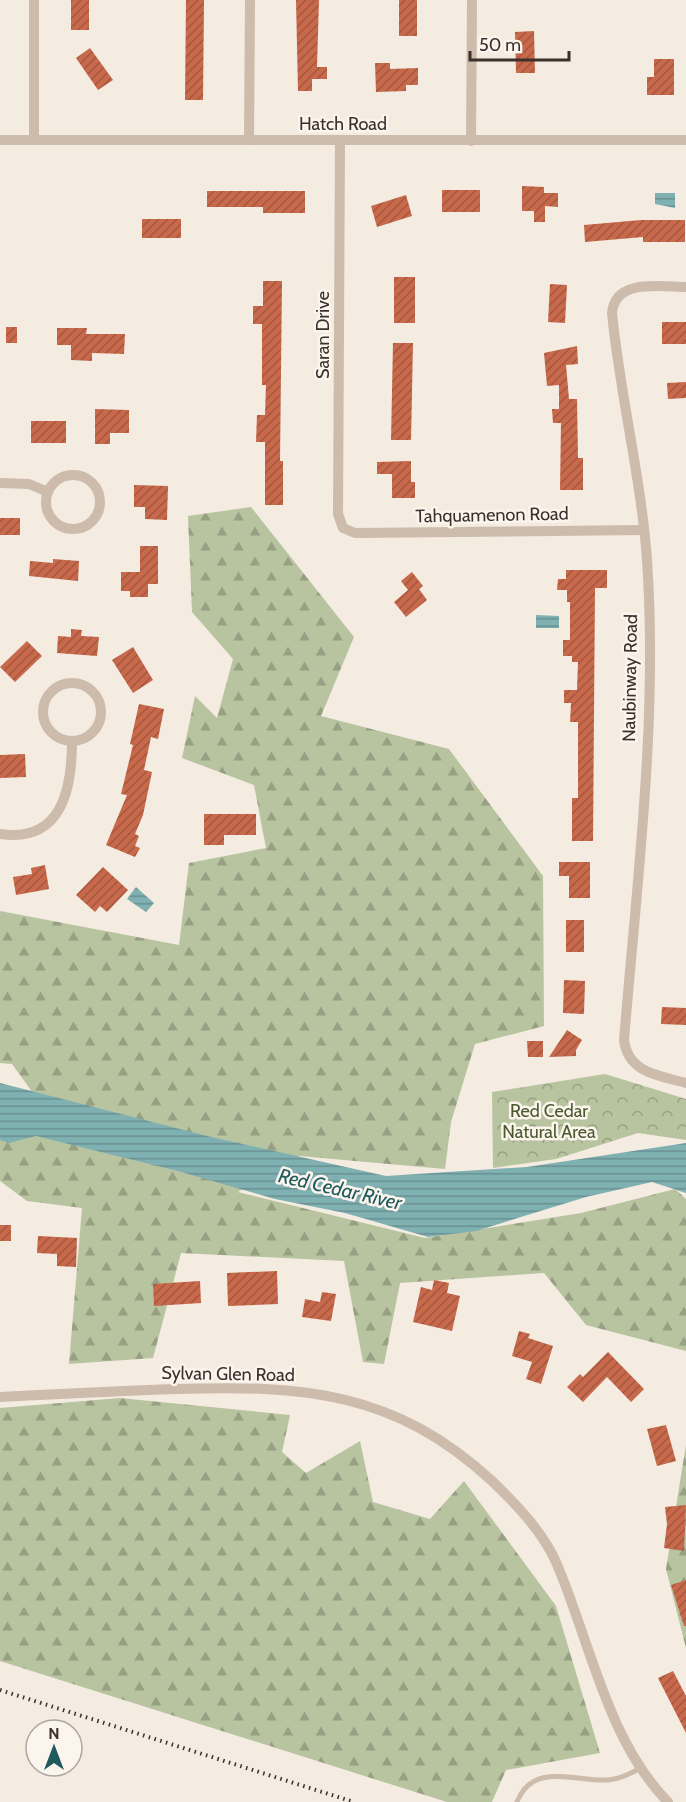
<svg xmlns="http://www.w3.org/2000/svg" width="686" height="1802" viewBox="0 0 686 1802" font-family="Cabin,sans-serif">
<defs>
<pattern id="forest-firs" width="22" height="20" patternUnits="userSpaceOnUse" patternTransform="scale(1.5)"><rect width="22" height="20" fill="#b8c4a0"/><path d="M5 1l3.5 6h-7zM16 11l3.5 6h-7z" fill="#97a083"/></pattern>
<pattern id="park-crowns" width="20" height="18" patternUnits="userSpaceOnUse" patternTransform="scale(1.5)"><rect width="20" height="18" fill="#b8c4a0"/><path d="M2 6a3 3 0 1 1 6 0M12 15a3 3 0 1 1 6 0" fill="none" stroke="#97a083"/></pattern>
<pattern id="water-rules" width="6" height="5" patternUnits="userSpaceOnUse" patternTransform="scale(1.5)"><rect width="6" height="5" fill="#7fb0b2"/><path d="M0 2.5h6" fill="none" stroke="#699091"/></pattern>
<pattern id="building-hatch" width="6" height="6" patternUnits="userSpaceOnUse" patternTransform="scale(1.5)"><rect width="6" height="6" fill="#c8694b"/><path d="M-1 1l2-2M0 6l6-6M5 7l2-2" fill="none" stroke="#a4573f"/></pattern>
</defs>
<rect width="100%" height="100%" fill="#f4ebe1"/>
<!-- forest -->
<g fill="url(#forest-firs)">
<polygon points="251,507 354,637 321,716 449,749 543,876 544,1026 475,1044 451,1122 445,1169 299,1156 238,1192 425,1238 581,1213 675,1189 686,1199 686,1351 586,1325 544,1273 400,1283 384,1364 363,1362 344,1261 181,1253 153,1358 69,1364 82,1208 27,1201 0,1181 0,1124 64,1136 12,1064 0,1063 0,911 179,945 189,863 266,848 254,785 182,758 195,696 217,718 233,659 192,612 188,516"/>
<polygon points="120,1398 290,1415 282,1452 306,1473 360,1441 373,1502 430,1519 464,1481 556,1606 600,1753 506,1770 492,1802 447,1802 0,1661 0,1408"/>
<polygon points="686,1445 686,1648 666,1569"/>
</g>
<!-- park -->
<polygon fill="url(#park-crowns)" points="605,1074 686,1099 686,1140 638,1133 556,1159 493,1168 492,1092"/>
<!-- water -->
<g fill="url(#water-rules)">
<polygon points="655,193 675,193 675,208 655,204"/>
<polygon points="536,615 559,616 559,628 536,628"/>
<polygon points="136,887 154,903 146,912 127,899"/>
<polygon points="0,1083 211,1137 386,1176 527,1167 686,1143 686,1193 652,1182 586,1197 476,1231 428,1237 345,1213 275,1199 178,1171 36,1136 9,1143 0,1140"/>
</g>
<!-- building -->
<g fill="url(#building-hatch)">
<rect x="71" y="0" width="18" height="30"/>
<polygon points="186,0 204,0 203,100 185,100"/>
<polygon points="296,0 319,0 317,67 327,67 327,79 312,79 312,91 298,91"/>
<rect x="399" y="0" width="18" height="36"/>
<polygon points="534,31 535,73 516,73 515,32"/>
<polygon points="90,48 113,80 98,90 76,58"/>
<polygon points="654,59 674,59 674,95 647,95 647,77 654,77"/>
<polygon points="375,63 390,63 390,69 418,68 418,85 406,85 406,91 376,92"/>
<polygon points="522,186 544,187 544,193 558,193 558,207 545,206 545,222 534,222 534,211 522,211"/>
<rect x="442" y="190" width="38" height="22"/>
<polygon points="207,191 305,191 305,213 263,213 263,207 207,207"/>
<polygon points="406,195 412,216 377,227 371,206"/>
<rect x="142" y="219" width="39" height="19"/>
<polygon points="641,220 685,220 685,242 643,242 643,237 585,242 584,225"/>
<rect x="394" y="277" width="21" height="46"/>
<polygon points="263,281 282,281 280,461 283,461 283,505 265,505 265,442 256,442 257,415 265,415 266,385 262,385 262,324 253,324 253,306 263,306"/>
<polygon points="550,284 567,285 565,323 548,322"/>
<rect x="662" y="322" width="24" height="22"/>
<rect x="6" y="327" width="11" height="16"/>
<polygon points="57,328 87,328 86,334 125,334 124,354 92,353 92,361 71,360 71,345 57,345"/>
<polygon points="393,343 413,343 411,440 391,440"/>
<polygon points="577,346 578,364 566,365 569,399 577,399 578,458 583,458 583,490 560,490 561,423 553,423 552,409 559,409 559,385 547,386 544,353"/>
<polygon points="686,382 686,398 668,399 667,383"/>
<polygon points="95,409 129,410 129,433 110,433 110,444 95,444"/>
<rect x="31" y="421" width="35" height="22"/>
<polygon points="411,461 411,482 415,482 415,498 392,498 392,474 377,474 377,462"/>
<polygon points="134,485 168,486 167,520 145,519 145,507 134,507"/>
<rect x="0" y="518" width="20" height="17"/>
<polygon points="140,546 158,546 158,584 148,584 148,597 130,597 130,591 121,591 121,572 140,572"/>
<polygon points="53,559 79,561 78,581 29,576 30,561 53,563"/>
<polygon points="566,570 607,570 607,588 595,588 593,841 572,841 572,798 578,798 578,722 570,722 571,703 564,703 564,690 577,690 578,662 572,662 572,656 563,656 563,640 570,640 570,602 567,602 567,590 557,590 558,579 566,579"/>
<polygon points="412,572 423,586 419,589 427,600 406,617 394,602 408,590 401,581"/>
<polygon points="71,629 82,630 81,636 99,637 97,656 57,653 58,636 71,637"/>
<polygon points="27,641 42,656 15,682 0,667"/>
<polygon points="133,647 153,680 133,693 112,660"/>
<polygon points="139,704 164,709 158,739 151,737 144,770 152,772 143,815 135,834 139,836 135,846 140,848 135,857 106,845 127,795 121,794 133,745 130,744"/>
<polygon points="25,754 26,777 0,778 0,755"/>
<polygon points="204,814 256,814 256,835 224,835 224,845 204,845"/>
<polygon points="559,862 590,862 590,898 569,898 569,876 559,876"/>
<polygon points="45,865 49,889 16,895 13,877 32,874 31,868"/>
<polygon points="103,867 128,890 107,912 100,906 95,912 76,895"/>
<rect x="566" y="920" width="18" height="32"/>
<polygon points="564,980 585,981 584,1014 563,1013"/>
<polygon points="662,1007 686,1008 686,1025 661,1024"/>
<polygon points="567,1030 582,1040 576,1050 576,1056 549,1057"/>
<polygon points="527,1041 543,1041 543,1057 528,1057"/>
<rect x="0" y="1225" width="11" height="16"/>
<polygon points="38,1236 77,1238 76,1267 57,1266 57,1254 37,1253"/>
<polygon points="277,1271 278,1304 228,1306 227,1273"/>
<polygon points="434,1280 449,1283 447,1293 460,1296 452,1331 413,1322 421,1287 432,1290"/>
<polygon points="200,1281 201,1303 154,1306 153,1284"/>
<polygon points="322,1292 336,1294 331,1321 302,1317 305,1299 320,1302"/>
<polygon points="519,1331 530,1334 528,1338 553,1346 541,1384 526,1379 532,1362 512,1356"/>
<polygon points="608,1352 644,1389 631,1402 607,1377 583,1402 567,1387 580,1374 583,1377"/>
<polygon points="666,1425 676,1461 657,1466 647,1429"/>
<polygon points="686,1505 684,1551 664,1548 667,1524 665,1507"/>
<polygon points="686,1580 686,1626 684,1626 671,1585"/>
<polygon points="673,1671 686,1696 686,1733 658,1678"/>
</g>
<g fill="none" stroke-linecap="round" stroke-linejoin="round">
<!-- lane -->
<path stroke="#cdbbac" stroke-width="5" d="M517,1802c16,-41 58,-20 91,-22 12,-1 21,-6 31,-11"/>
<!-- street -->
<g stroke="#cdbbac" stroke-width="10">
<polyline points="34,0 34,140"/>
<polyline points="0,140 686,140"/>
<polyline points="249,140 250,0"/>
<polyline points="340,141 338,514 343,528 355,533 643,530"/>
<polyline points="471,141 472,0"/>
<path d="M686,287c-25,0 -71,-9 -74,26 8,82 29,164 35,247 11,159 -10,321 -23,480 4,33 34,35 62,43"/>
<circle cx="73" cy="502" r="27"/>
<polyline points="0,483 29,484 48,492"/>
<circle cx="72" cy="712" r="29"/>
<path d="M0,834c62,9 72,-45 72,-93"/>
<path d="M0,1397c59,-3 118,-6 176,-8 126,-4 219,2 316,92 24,23 50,50 64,81 34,79 51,178 112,240"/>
</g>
<!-- rail -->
<polyline stroke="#3b302b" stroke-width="4" stroke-dasharray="1.5 4.5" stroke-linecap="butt" points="0,1690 354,1802"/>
</g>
<g text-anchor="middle" stroke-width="5" stroke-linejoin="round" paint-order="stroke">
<!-- street labels -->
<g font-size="18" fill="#3b302b" stroke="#fbf5ee">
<text x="343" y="130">Hatch Road</text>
<text transform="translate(323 335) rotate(-90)" y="6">Saran Drive</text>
<text transform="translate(492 515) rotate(-1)" y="6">Tahquamenon Road</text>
<text transform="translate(630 678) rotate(-89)" y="6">Naubinway Road</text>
<text transform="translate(228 1374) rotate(1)" y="6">Sylvan Glen Road</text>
</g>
<!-- park labels -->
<g font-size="18" fill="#4a5a2e" stroke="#fbf5ee">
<text x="549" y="1117">Red Cedar<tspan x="549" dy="21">Natural Area</tspan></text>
</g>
<!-- water labels -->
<g font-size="20" font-style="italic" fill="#1f5a5e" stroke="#fbf5ee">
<text transform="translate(340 1189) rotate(13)" y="7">Red Cedar River</text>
</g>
</g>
<!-- north arrow -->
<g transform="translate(54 1748)"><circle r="28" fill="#fbf5ee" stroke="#aea6a0" stroke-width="1.5"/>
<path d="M0-4.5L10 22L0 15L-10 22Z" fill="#1f5a5e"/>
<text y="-9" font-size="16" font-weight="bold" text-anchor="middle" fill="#3b302b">N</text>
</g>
<!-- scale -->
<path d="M470 51v9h99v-9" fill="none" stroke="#3b302b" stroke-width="3"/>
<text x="479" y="51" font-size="18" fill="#3b302b" stroke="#fbf5ee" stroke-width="4.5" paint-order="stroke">50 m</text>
</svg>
